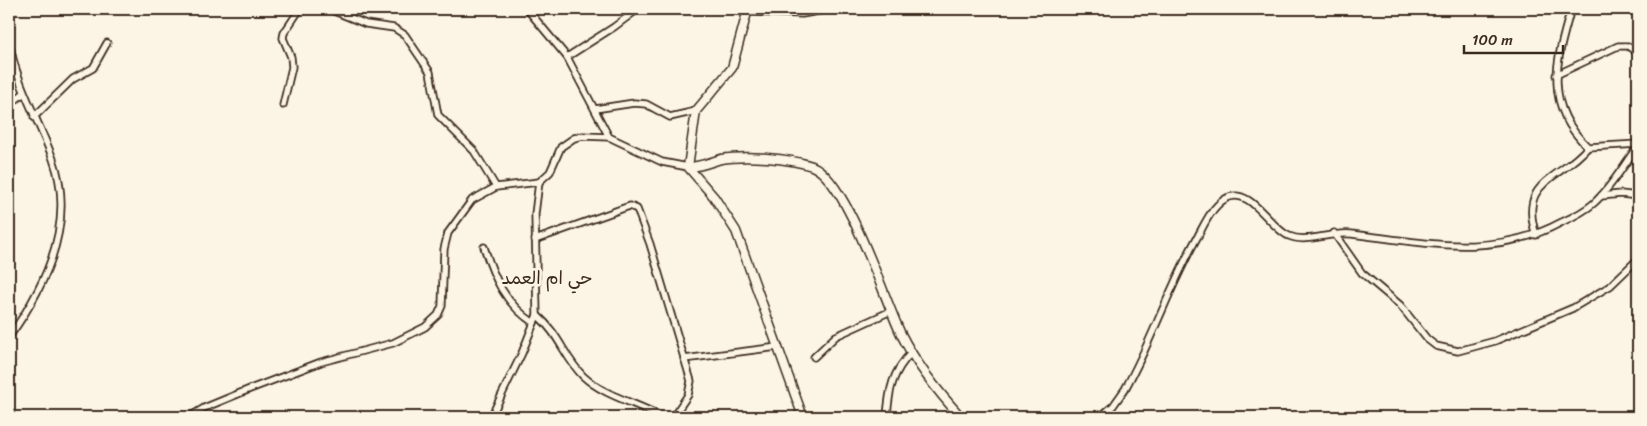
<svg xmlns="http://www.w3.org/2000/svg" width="1647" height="426" viewBox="0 0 1647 426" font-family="Sriracha,'Playpen Sans Arabic',sans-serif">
<rect width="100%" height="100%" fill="#fcf5e5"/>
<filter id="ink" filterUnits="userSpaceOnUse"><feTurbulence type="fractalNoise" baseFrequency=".02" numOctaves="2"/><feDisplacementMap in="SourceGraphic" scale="10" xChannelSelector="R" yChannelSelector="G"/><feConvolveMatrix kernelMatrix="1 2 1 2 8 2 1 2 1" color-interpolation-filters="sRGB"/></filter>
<g filter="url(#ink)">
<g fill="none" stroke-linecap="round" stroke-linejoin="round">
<defs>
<g id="street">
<polyline points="329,9 366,24 394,28 405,35 430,72 438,115 474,151 496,187"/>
<polyline points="527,9 567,57 609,137 662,162 688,167"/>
<path d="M1571,9c-15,52 -28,96 17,138l50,-3"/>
<polyline points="9,11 14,9"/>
<polyline points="747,12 802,14 830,9"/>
<path d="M9,41c7,42 29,78 44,118 23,63 -7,127 -44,178"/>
<polyline points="567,57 614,27 638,9"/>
<polyline points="1556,75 1618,46 1628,46 1638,53"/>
<polyline points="9,105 24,93"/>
<polyline points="283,105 292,67 291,57 283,38 284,33 300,9"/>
<polyline points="595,109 634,103 646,104 670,117 696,111"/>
<polyline points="34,117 73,79 93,68 107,43"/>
<polyline points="1601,196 1621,194 1638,196"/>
<polyline points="1334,233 1362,273 1400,305 1427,339 1436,346 1458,351 1495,341 1573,308 1610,286 1638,259"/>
<path d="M1536,235c-18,-55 23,-54 52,-88"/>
<polyline points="535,240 624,208 630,206 637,209 650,244 691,381 688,395 673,417"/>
<path d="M484,247c10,31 21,57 50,76"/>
<path d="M537,315c23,20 27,42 46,61 21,20 54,27 79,41"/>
<polyline points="814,357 836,336 891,311"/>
<polyline points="684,359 778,347"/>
<polyline points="189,417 204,408 250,389 321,362 393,343 425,327 438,315 442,306 444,249 448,233 472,200 496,187 539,182 550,172 561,147 574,138 583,136 609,137"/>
<polyline points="491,417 522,353 537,315 535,214 539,182"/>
<polyline points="795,417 801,412"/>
<path d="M887,417c2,-27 5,-45 25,-65"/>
<path d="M1100,417l13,-11 12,-17c28,-50 45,-104 73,-153 7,-13 14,-29 27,-37 25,-15 44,29 64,37 18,8 43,-5 63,-2 73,9 142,25 210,-12 11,-5 23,-11 32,-19 18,-16 30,-39 44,-57"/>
</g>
<g id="secondary">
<polyline points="748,9 732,68 696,111 688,167 714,197 736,231 803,417"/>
<path d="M688,167c12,0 22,-5 33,-8 24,-4 68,-1 91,7 35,13 72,133 89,168 15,30 38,59 60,83"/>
</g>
</defs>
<!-- street casing -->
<use href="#street" stroke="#3b2a1e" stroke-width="9"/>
<!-- secondary casing -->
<use href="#secondary" stroke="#3b2a1e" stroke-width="11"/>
<!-- street -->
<use href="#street" stroke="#fcf5e5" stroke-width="5.5"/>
<!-- secondary -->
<use href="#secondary" stroke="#fcf5e5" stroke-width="8"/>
</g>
</g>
<g text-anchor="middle" stroke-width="5" stroke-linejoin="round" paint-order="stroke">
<!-- neighbourhood labels -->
<g font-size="18" fill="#3b2a1e" stroke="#fcf5e5">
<text x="547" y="284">حي ام العمد</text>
</g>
</g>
<!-- margin -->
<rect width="1647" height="426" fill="none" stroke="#fcf5e5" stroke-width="30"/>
<rect x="15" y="15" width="1617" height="396" fill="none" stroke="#3b2a1e" stroke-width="2" filter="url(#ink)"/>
<!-- scale -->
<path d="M1464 45v8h99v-8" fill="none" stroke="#3b2a1e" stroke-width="2.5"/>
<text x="1472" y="45" font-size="15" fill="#3b2a1e" stroke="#fcf5e5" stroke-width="4" paint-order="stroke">100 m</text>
</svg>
